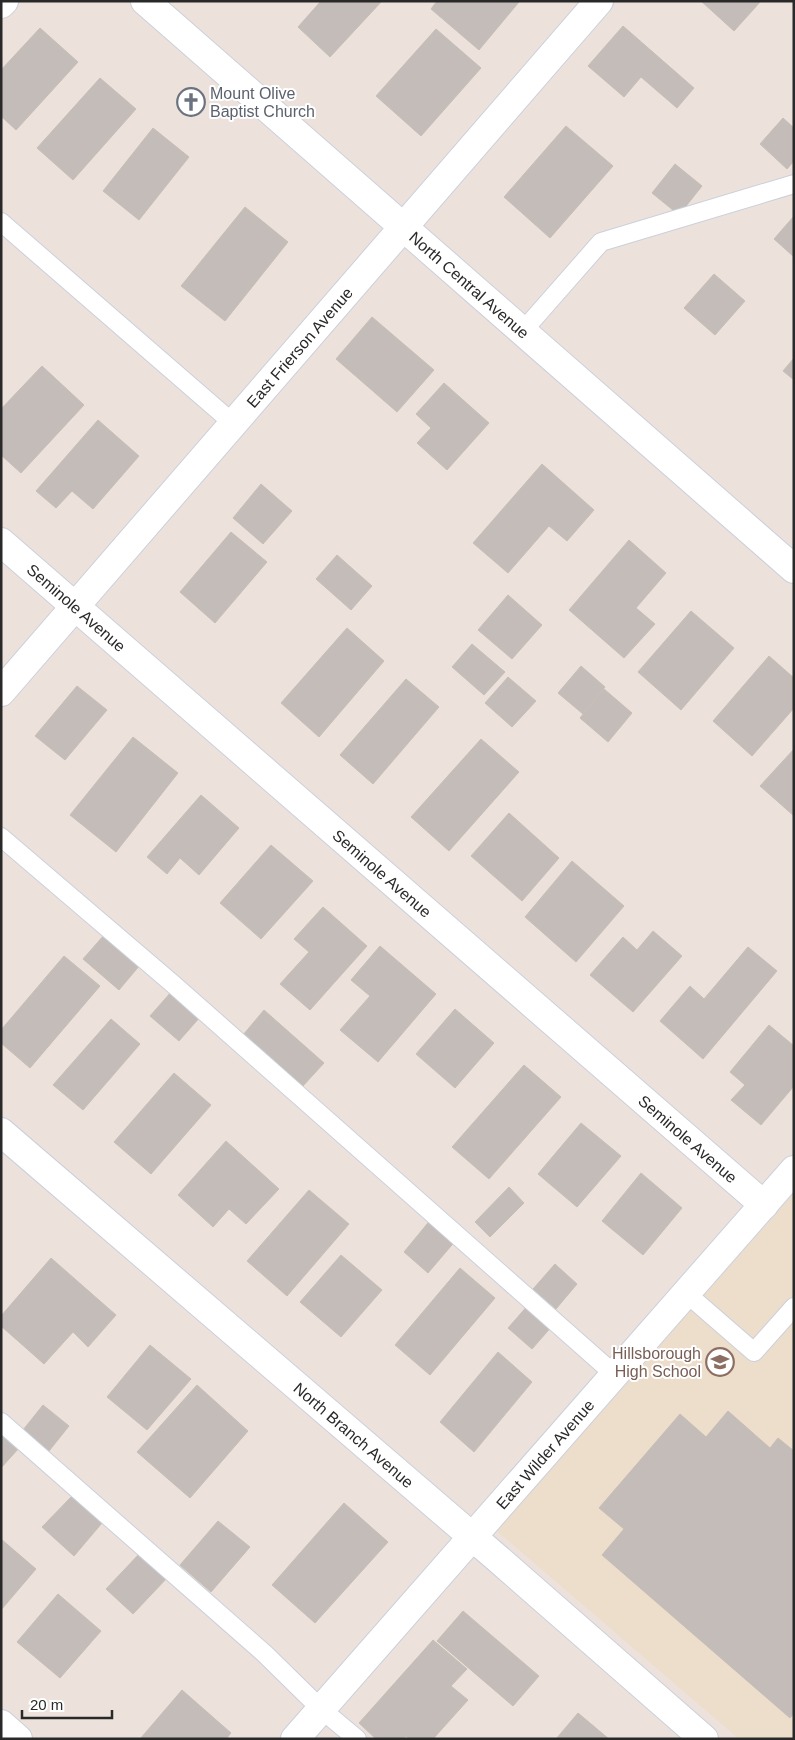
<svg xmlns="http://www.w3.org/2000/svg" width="795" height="1740" viewBox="0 0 795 1740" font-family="Helvetica,sans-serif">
<rect width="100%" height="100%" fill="#ece2db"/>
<!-- education -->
<polygon fill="#edddcb" points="794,1193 794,1739 739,1739 497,1531"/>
<!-- building -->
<g fill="#c4bcb8" stroke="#c7beb5">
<polygon points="321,1 382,1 330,57 298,27"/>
<polygon points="437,1 518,1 519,2 479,50 431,9"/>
<polygon points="701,1 761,1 734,31"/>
<polygon points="623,26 694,88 677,108 641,77 624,97 588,66"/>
<polygon points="40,28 78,62 16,130 1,116 1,70"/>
<polygon points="436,29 481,68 421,136 376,96"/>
<polygon points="100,78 136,109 73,180 37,148"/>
<polygon points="783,118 794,128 794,161 787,169 760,144"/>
<polygon points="566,126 613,166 550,238 504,197"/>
<polygon points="153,128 189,157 139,220 103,191"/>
<polygon points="675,164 702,186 679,215 652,193"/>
<polygon points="245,207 288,242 225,321 181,286"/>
<polygon points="794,216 794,257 774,239"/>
<polygon points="714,274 745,301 715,335 684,308"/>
<polygon points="372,317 434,370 397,412 336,359"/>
<polygon points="794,358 794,380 783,371"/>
<polygon points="42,366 84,405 21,473 1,455 1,409"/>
<polygon points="444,383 489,423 447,470 417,443 431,428 416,414"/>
<polygon points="98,420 139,456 93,509 72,491 56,508 36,491"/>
<polygon points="542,464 594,510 567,541 549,526 508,573 473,543"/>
<polygon points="261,484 292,511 263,544 233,518"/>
<polygon points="231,532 267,562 215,623 180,592"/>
<polygon points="629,540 666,573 636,608 655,624 624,658 569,610"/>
<polygon points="337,555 372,586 351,610 316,579"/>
<polygon points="508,595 542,625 512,659 478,630"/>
<polygon points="691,611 734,648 681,710 638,672"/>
<polygon points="347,628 384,661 319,737 281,703"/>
<polygon points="472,644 505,672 484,695 452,667"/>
<polygon points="769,656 794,678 794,708 752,756 713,721"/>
<polygon points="581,666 605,687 583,714 558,693"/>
<polygon points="508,677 536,701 512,727 485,703"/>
<polygon points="406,679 439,707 373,784 340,755"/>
<polygon points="77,686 107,710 65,760 35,736"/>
<polygon points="604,689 632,713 608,742 580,718"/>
<polygon points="133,737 178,773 116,852 70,815"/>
<polygon points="481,739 519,772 449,851 411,817"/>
<polygon points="794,749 794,816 760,786"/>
<polygon points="201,795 239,828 199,875 180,858 167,874 147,857"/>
<polygon points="509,813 559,858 522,901 471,856"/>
<polygon points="271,845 313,881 261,939 220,903"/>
<polygon points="572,861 624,906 576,962 525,917"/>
<polygon points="323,907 367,946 310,1010 280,984 309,952 294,939"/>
<polygon points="653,931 682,956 633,1012 590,975 623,937 637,950"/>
<polygon points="105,934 140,965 119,990 83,959"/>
<polygon points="380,946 436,994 378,1062 340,1030 370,996 351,980"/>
<polygon points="748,947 777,971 703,1059 660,1021 690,986 704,999"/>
<polygon points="64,956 100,986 30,1068 1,1043 1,1030"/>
<polygon points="172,991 201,1016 179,1041 150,1016"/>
<polygon points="455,1009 494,1043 455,1088 416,1054"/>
<polygon points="264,1010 324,1063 302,1087 243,1035"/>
<polygon points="111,1019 140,1044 83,1110 53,1085"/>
<polygon points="769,1025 794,1046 794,1086 761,1125 731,1100 745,1085 730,1072"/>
<polygon points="524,1065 561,1097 489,1179 452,1147"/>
<polygon points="174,1073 211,1105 151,1174 114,1142"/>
<polygon points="581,1123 621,1156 577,1207 538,1174"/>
<polygon points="226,1141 279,1189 246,1224 229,1209 213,1227 178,1195"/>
<polygon points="641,1173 682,1208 643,1255 602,1221"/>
<polygon points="509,1187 524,1203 490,1237 475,1222"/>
<polygon points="309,1190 349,1224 287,1296 247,1261"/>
<polygon points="432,1218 457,1239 428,1273 404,1252"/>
<polygon points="341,1255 382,1290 341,1337 300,1302"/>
<polygon points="51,1258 116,1315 88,1347 73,1332 44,1364 1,1326 1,1316"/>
<polygon points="555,1264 577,1284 556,1309 533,1289"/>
<polygon points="460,1268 495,1298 430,1375 395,1345"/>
<polygon points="529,1304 553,1325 532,1349 508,1328"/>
<polygon points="150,1345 191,1379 147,1430 107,1397"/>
<polygon points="498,1352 532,1382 474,1452 440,1422"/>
<polygon points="197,1385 248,1431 190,1498 137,1452"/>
<polygon points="43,1405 69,1426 49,1451 23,1430"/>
<polygon points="728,1411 770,1448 778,1438 794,1451 794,1713 790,1718 602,1555 624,1529 599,1508 680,1414 706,1437"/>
<polygon points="1,1433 19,1448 1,1468"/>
<polygon points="72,1496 102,1523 74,1556 42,1527"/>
<polygon points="344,1503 388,1542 315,1623 272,1585"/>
<polygon points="218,1521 250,1547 211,1592 180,1565"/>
<polygon points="1,1539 36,1569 1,1610"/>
<polygon points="140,1553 167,1578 133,1614 106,1589"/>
<polygon points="58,1594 101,1631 60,1678 17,1642"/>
<polygon points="463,1611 539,1676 513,1706 437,1641"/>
<polygon points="433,1640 467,1669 451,1686 468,1700 433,1739 409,1739 406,1736 404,1739 376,1739 359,1723"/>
<polygon points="182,1690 231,1733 226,1739 140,1739"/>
<polygon points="578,1713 609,1739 556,1739"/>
</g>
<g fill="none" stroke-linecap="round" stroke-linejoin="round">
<defs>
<g id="lane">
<polyline points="1,222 234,424"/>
<polyline points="522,332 601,242 794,184"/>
<polyline points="1,837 173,984 614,1374"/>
<polyline points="686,1293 754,1352 794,1307"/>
<polyline points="1,1422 265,1654 321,1709 357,1739"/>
</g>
<g id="street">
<polyline points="1,4 4,1"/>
<path id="s1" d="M1,542l763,663"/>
<path id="s2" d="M1,692l598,-691"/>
<path id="s3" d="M1,1132l496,426 207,181"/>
<polyline points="1,1724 18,1739"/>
<path id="s4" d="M295,1739l499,-569"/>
</g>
<g id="secondary">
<path id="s5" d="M145,1l649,568"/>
</g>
</defs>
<!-- lane casing -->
<use href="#lane" stroke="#cad0db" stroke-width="20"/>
<!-- street casing -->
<use href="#street" stroke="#cad0db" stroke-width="30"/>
<!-- secondary casing -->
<use href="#secondary" stroke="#cad0db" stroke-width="30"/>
<!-- lane -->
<use href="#lane" stroke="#fff" stroke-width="18"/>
<!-- street -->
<use href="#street" stroke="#fff" stroke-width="28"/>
<!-- secondary -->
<use href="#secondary" stroke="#fff" stroke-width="28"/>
</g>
<!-- icons -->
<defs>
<symbol id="church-ring" viewBox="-11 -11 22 22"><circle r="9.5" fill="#fff" stroke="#6b7280" stroke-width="1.5"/><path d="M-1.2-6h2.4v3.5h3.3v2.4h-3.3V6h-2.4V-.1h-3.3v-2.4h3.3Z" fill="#6b7280"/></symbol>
<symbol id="school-ring" viewBox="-11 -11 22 22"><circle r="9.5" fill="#fff" stroke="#8d6e63" stroke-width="1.5"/><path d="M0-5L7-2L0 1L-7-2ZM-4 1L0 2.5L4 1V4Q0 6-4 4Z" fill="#8d6e63"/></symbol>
</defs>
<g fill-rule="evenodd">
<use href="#church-ring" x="175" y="86" width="32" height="32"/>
<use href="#school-ring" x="704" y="1346" width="32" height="32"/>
</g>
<g text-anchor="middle" stroke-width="4" stroke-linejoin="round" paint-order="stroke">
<!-- worship labels -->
<g font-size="16" fill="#5b616d" stroke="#fff" text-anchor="start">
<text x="210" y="99">Mount Olive<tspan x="210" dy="18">Baptist Church</tspan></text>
</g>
<!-- street labels -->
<g font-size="16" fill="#292929" stroke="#fff">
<text dy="6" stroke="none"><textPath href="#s5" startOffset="431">North Central Avenue</textPath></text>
<text dy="6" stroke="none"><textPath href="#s2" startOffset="456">East Frierson Avenue</textPath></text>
<text dy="6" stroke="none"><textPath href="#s1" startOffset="100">Seminole Avenue</textPath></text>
<text dy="6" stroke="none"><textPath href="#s1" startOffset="505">Seminole Avenue</textPath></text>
<text dy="6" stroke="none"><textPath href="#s1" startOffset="910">Seminole Avenue</textPath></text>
<text dy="6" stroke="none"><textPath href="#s3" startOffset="465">North Branch Avenue</textPath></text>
<text dy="6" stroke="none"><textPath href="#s4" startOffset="379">East Wilder Avenue</textPath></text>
</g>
<!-- education labels -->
<g font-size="16" fill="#785e54" stroke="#fff" text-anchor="end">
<text x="701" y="1359">Hillsborough<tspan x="701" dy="18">High School</tspan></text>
</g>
</g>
<!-- border -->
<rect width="795" height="1740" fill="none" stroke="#292929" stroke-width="5"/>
<!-- scale -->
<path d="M22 1710v8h90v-8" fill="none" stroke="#292929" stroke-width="2.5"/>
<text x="30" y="1710" font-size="15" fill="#292929" stroke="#ffffff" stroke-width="4" paint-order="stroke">20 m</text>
</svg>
